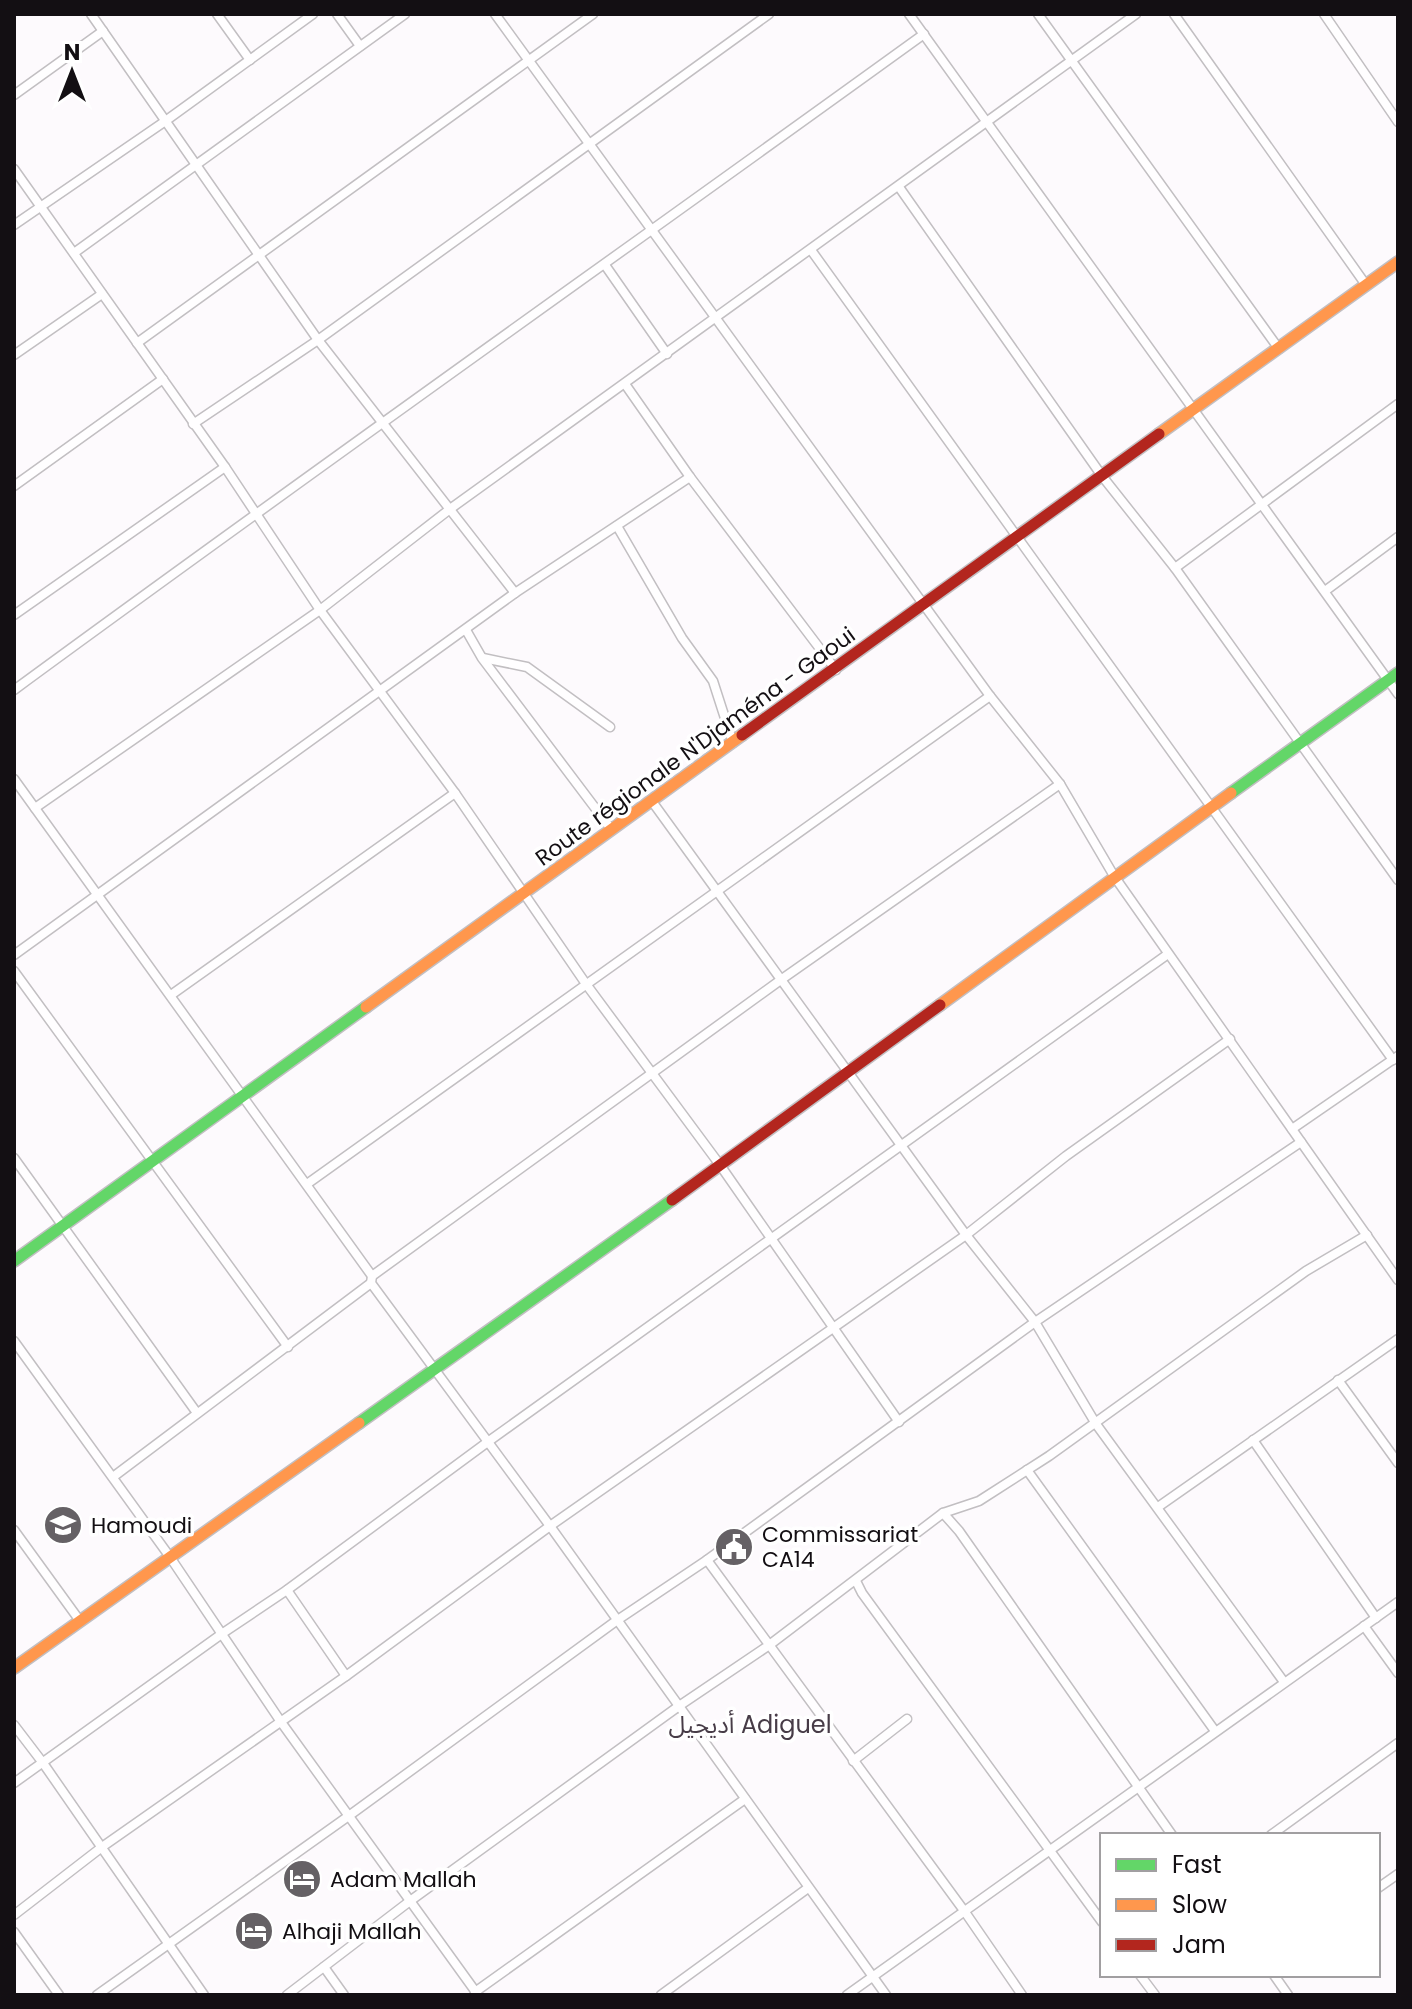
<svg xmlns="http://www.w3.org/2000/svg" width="1412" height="2009" viewBox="0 0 1412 2009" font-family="Poppins,'Noto Sans Arabic',sans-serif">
<rect width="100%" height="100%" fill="#fdfafd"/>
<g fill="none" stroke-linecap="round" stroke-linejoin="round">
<defs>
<g id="street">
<polyline points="91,14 318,340 515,593"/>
<polyline points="217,14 250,60"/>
<polyline points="337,14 360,46"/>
<polyline points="495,14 990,696 1060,784 1114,876 1398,1280"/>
<polyline points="909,14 1398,694"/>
<polyline points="1038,14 1279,349"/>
<polyline points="1174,14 1366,285"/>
<polyline points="1324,14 1398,122"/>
<polyline points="14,95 103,31"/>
<polyline points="14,169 225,467 320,610 455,793 586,984 720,1165 899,1422"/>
<polyline points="899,187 1102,476 1175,568 1398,880"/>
<polyline points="14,225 164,122 313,14"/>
<polyline points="811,250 1393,1060"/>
<polyline points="74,253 405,14"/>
<polyline points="605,265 667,354"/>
<polyline points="137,343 593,14"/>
<polyline points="14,355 102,294"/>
<polyline points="625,384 690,477 836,670"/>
<polyline points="193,424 318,340 769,14"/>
<polyline points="14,486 163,379"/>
<polyline points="617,526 682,638 713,681 733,743"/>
<polyline points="1175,568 1398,404"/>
<polyline points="1325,591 1398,537"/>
<polyline points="14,615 225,467"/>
<polyline points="466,630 482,658 611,829"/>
<polyline points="483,658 527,667 610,727"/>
<path d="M14,690c301,-221 607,-437 910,-656"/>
<polyline points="14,779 372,1276 371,1283 550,1526 886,1995"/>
<polyline points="651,800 966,1235 1035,1322 1096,1424 1284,1682"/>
<polyline points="35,808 320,610 450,509 1136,14"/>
<polyline points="14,955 515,593 690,477"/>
<polyline points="14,971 288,1347"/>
<polyline points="171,995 455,793"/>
<polyline points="1292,1129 1398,1056"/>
<polyline points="14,1158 197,1413"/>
<polyline points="307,1184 990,696"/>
<polyline points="372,1276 782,979 1060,784"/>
<polyline points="14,1341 170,1557 281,1722 478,1995"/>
<polyline points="1338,1380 1398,1463"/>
<polyline points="1253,1440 1376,1618"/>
<polyline points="1027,1470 1215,1731"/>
<polyline points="113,1477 371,1283"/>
<polyline points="1158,1507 1398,1339"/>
<polyline points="943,1513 959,1531 1172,1835"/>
<polyline points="14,1530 80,1621"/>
<polyline points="707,1560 965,1912 1022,1995"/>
<polyline points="856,1581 862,1593 1102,1922"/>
<polyline points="287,1590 346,1676"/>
<polyline points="1364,1626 1398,1673"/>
<polyline points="14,1725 43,1763 204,1995"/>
<polyline points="853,1761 907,1719"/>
<polyline points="14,1783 223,1633 287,1590 489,1441 1168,954"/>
<polyline points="1271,1835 1398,1743"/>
<polyline points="1378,1888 1398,1874"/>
<polyline points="14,1915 102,1847 346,1676 550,1526 966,1235 1066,1156 1230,1039"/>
<polyline points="14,1932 59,1995"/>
<polyline points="324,1967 344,1995"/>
<polyline points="1140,1975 1155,1995"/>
<polyline points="1274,1975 1288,1995"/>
<polyline points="475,1992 745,1799"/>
<polyline points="97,1995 350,1815 616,1621 707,1560 1035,1322 1301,1142"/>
<polyline points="287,1995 410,1901 679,1706 768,1646 943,1513 979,1501 1049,1456 1306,1271 1367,1235"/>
<polyline points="661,1995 808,1888"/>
<polyline points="847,1995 1398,1602"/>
</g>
<g id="fast">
<polyline points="1231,793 1398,673"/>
<polyline points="14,1261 366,1007"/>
<polyline points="359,1423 672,1200"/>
</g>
<g id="slow">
<polyline points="1159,434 1398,262"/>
<polyline points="940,1005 1231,793"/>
<polyline points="366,1007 742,735"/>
<polyline points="14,1668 359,1423"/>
</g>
<g id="jam">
<polyline points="742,735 1159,434"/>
<polyline points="672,1200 940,1005"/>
</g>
</defs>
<!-- street casing -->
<use href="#street" stroke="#c2bfc2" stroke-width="11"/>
<!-- fast casing -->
<use href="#fast" stroke="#c2bfc2" stroke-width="14"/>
<!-- slow casing -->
<use href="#slow" stroke="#c2bfc2" stroke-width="14"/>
<!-- jam casing -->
<use href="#jam" stroke="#c2bfc2" stroke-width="14"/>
<!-- street -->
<use href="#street" stroke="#fffeff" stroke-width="8"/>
<!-- fast -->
<use href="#fast" stroke="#63d668" stroke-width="11"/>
<!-- slow -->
<use href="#slow" stroke="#ff974d" stroke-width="11"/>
<!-- jam -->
<use href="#jam" stroke="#b3261e" stroke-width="11"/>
</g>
<!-- icons -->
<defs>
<symbol id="school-disc" viewBox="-11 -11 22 22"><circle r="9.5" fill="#656165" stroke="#fff"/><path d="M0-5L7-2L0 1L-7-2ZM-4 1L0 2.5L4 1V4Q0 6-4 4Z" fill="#fff"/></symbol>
<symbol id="civic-disc" viewBox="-11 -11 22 22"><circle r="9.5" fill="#656165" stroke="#fff"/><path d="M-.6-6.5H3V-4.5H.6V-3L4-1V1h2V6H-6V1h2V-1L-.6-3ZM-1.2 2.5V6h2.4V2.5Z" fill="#fff"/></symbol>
<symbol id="hotel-disc" viewBox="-11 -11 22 22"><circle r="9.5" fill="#656165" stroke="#fff"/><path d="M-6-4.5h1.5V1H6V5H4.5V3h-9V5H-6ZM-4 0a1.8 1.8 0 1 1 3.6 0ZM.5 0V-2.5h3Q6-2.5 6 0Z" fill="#fff"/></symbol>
</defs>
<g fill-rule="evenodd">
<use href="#school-disc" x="41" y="1503" width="44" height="44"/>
<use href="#civic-disc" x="712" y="1525" width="44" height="44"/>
<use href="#hotel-disc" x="280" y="1857" width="44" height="44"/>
<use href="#hotel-disc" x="232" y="1909" width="44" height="44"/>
</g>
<g text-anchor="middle" stroke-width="7" stroke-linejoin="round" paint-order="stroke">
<!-- street labels -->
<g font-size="22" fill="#130f13" stroke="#fff">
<text transform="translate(695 746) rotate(-36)" y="8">Route régionale N'Djaména - Gaoui</text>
</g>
<!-- poi labels -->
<g font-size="22" fill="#130f13" stroke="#fff" text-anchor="start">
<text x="91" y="1533">Hamoudi</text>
<text x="762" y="1542">Commissariat<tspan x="762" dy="25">CA14</tspan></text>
<text x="330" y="1887">Adam Mallah</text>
<text x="282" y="1939">Alhaji Mallah</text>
</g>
<!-- neighbourhood labels -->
<g font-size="24" fill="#473c47" stroke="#fff">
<text x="750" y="1733">أديجيل Adiguel</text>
</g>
</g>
<!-- border -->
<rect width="1412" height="2009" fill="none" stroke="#130f13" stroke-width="32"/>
<!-- legend -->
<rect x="1100" y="1833" width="280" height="144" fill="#ffffff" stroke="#a19fa1" stroke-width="2"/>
<rect x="1116" y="1859" width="40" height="12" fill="#63d668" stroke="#a19fa1" stroke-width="2"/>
<text x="1172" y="1873" font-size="24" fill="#130f13">Fast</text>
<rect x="1116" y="1899" width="40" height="12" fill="#ff974d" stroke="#a19fa1" stroke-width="2"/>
<text x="1172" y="1913" font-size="24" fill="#130f13">Slow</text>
<rect x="1116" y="1939" width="40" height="12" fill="#b3261e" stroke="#a19fa1" stroke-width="2"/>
<text x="1172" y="1953" font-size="24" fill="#130f13">Jam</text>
<!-- north arrow -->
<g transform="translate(72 72)" stroke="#ffffff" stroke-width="6" paint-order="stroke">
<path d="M0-6L14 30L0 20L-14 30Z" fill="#130f13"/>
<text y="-12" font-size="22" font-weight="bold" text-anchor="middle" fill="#130f13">N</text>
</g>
</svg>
